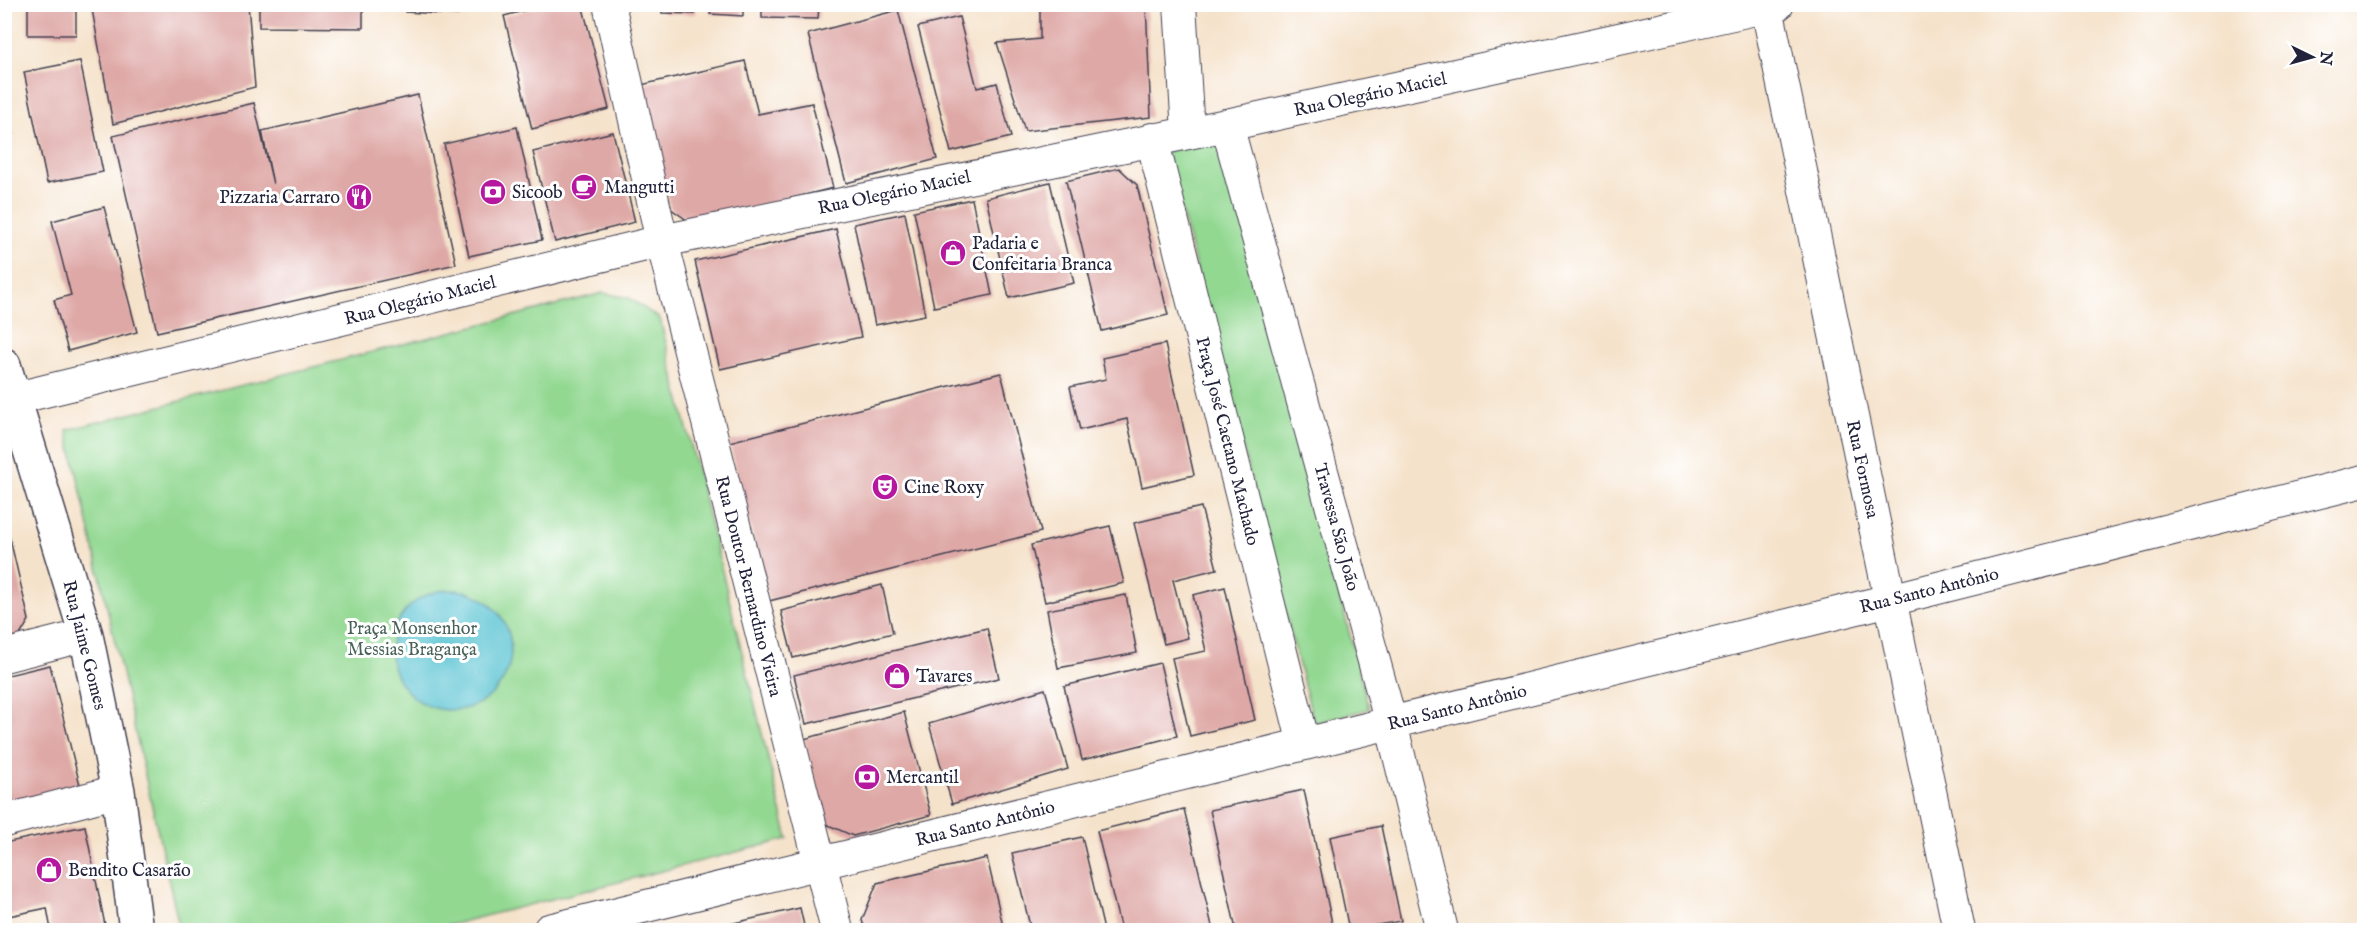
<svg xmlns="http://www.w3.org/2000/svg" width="2369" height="935" viewBox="0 0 2369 935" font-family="'IM FELL English',serif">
<rect width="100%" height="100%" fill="#fff"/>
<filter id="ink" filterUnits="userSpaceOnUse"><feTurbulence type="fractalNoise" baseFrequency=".0167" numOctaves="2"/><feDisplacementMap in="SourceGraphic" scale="12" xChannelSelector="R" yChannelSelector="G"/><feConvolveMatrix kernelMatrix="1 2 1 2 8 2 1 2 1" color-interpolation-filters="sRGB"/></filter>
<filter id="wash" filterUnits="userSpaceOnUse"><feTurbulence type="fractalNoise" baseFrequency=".008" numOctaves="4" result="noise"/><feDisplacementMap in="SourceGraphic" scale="24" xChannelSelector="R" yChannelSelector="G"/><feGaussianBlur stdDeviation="1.35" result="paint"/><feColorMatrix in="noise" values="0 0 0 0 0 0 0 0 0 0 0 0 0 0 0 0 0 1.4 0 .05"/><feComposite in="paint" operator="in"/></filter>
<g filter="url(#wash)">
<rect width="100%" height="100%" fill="#f5e2ca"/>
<!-- green -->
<g fill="#92d891" stroke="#5a7d66" stroke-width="1.5">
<polygon points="1221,137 1369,709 1314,723 1166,151"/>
<polygon points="603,293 629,298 660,319 788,839 430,930 180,930 67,430"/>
</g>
<!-- water -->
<circle fill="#57c2d2" stroke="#3c7286" stroke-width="1.5" cx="451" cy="650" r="60"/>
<g id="blocks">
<!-- building -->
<g fill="#dea8a6">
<rect x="28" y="4" width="48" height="31"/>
<polygon points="91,4 248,4 255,87 113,124"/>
<polygon points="259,4 363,4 363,28 259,27"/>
<polygon points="405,4 459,4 458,15 405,12"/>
<polygon points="550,4 582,4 609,109 532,129 504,16"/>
<polygon points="662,4 695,4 695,14 662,13"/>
<polygon points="711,4 743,4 743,16 710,14"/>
<polygon points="762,4 819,4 818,19 762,18"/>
<polygon points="1040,4 1146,4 1151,117 1025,131 997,43 1040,39"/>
<polygon points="898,10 937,159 846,183 808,34"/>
<polygon points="959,17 977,88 997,83 1011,137 951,152 918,27"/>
<polygon points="80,61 103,172 47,183 24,72"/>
<polygon points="745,61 758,114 812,103 833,188 691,223 670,208 641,85"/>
<polygon points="418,95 456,264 157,332 113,136 254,103 273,184 262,131"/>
<polygon points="4,103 13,134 4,136"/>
<polygon points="517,127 542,240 469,256 444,144"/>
<polygon points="613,132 635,222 555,242 533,152"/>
<polygon points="1119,168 1137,185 1168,315 1102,331 1066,181"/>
<polygon points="1050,182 1074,283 1009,298 986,198"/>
<polygon points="972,199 992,295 934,307 914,211"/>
<polygon points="104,207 137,332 68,351 54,300 71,295 52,221"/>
<polygon points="905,213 925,315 875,325 854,224"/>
<polygon points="836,229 861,337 720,369 695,261"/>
<polygon points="1165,344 1194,475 1142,487 1127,419 1080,430 1070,387 1106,379 1102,358"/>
<polygon points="1001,373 1041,532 769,601 729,442"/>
<polygon points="1201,507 1217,569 1173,580 1188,638 1164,644 1134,523"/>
<polygon points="4,513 29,620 19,637 4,641"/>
<polygon points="1110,526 1124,583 1045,602 1031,545"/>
<polygon points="882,585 893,633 793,658 781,611"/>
<polygon points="1225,587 1255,720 1190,736 1172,658 1206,651 1193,595"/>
<polygon points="1126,595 1137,653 1058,668 1047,610"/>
<polygon points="987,628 999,678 806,724 794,675"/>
<polygon points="1160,663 1177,736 1082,760 1064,686"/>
<polygon points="50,665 81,789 4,809 4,676"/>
<polygon points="1045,689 1068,769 952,804 929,724"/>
<polygon points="904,712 931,815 853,836 826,824 804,739"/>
<polygon points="1304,790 1333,928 1322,930 1236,930 1210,810"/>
<polygon points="1184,809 1213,930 1121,930 1097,831"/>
<polygon points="85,826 106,930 51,930 47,908 4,917 4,843"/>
<polygon points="1381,826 1401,921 1349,930 1330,837"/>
<polygon points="1082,837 1104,930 1031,930 1012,853"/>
<polygon points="987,858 1004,930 865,930 862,920 877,883"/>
<polygon points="800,908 805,930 713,930 712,928"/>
</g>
</g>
</g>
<g filter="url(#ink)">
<use href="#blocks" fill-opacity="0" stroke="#423f50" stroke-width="1.5"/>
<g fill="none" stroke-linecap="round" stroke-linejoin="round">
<defs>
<g id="minor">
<polyline points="609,4 662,241 837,930"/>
<polyline points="1180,4 1188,132"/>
<polyline points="1767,8 1959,930"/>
<polyline points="1227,125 1391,723 1442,930"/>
<polyline points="1152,139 1304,744"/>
<polyline points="4,401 662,241 1227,125 1778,4"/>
<polyline points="4,656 86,635"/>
<polyline points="4,821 118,791"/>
<polyline points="549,930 1890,600 2364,481"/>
</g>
<polyline id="tertiary" points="4,365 86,635 118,791 136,930"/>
</defs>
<!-- minor casing -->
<use href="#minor" stroke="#423f50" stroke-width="34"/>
<!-- tertiary casing -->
<use href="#tertiary" stroke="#423f50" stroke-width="36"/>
<!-- minor -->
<use href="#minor" stroke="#fff" stroke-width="32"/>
<!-- tertiary -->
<use href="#tertiary" stroke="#fff" stroke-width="33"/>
</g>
</g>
<!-- icons -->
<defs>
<symbol id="cafe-disc" viewBox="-11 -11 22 22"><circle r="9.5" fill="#b5179e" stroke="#fff"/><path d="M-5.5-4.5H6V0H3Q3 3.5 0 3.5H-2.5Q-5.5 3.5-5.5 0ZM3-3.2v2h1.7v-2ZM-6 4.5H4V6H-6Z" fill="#fff"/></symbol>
<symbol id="bank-disc" viewBox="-11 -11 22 22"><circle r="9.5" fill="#b5179e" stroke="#fff"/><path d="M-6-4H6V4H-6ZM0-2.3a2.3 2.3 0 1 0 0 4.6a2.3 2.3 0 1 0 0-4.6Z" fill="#fff"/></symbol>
<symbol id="restaurant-disc" viewBox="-11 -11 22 22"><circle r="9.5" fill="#b5179e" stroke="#fff"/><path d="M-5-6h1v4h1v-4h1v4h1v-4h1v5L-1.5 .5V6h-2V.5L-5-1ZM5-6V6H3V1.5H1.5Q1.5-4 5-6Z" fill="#fff"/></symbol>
<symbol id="shop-disc" viewBox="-11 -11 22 22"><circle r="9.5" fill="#b5179e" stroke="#fff"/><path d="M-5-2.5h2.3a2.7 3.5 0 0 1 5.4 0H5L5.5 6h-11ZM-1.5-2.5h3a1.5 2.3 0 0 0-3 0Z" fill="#fff"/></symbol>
<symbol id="theatre-disc" viewBox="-11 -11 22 22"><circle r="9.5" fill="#b5179e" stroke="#fff"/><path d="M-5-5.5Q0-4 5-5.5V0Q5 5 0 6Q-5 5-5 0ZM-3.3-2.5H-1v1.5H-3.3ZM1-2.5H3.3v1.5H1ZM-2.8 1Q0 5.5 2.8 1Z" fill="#fff"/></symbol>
</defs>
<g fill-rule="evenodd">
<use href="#cafe-disc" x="569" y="172" width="30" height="30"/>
<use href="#bank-disc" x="478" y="177" width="30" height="30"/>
<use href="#restaurant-disc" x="344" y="182" width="30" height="30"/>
<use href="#shop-disc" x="938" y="238" width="30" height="30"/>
<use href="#theatre-disc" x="870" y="472" width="30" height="30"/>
<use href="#shop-disc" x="882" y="661" width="30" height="30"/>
<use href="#bank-disc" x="852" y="762" width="30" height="30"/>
<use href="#shop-disc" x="34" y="855" width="30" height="30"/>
</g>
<g text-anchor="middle" stroke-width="6" stroke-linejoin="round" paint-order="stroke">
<!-- street labels -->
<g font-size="18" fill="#22223b" stroke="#fff">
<text transform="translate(1370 94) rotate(-12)" y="6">Rua Olegário Maciel</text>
<text transform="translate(894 192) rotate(-12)" y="6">Rua Olegário Maciel</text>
<text transform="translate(420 300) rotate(-14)" y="6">Rua Olegário Maciel</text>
<text transform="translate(1228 441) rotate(76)" y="6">Praça José Caetano Machado</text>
<text transform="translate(1863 469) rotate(78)" y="6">Rua Formosa</text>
<text transform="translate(1337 527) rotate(75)" y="6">Travessa São João</text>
<text transform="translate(749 586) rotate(76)" y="6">Rua Doutor Bernardino Vieira</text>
<text transform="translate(1929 590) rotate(-14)" y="6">Rua Santo Antônio</text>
<text transform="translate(85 645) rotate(76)" y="6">Rua Jaime Gomes</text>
<text transform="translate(1457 707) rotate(-14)" y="6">Rua Santo Antônio</text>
<text transform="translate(985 823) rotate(-14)" y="6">Rua Santo Antônio</text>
</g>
<!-- poi labels -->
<g font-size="18" fill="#22223b" stroke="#fff" text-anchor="start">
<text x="604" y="193">Mangutti</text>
<text x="512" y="198">Sicoob</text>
<text x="340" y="203" text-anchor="end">Pizzaria Carraro</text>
<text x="972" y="249">Padaria e<tspan x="972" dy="21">Confeitaria Branca</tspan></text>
<text x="904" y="493">Cine Roxy</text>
<text x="916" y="682">Tavares</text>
<text x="886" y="783">Mercantil</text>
<text x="68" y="876">Bendito Casarão</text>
</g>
<!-- park labels -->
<g font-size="18" fill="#496259" stroke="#fff">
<text x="412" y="634">Praça Monsenhor<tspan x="412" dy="21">Messias Bragança</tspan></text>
</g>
</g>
<!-- margin -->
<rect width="2369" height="935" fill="none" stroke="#fff" stroke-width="24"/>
<!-- north arrow -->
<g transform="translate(2312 57) rotate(95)" stroke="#ffffff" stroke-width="4.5" paint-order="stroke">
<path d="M0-4.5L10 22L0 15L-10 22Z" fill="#22223b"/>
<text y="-9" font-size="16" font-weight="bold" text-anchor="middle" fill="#22223b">N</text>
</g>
</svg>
